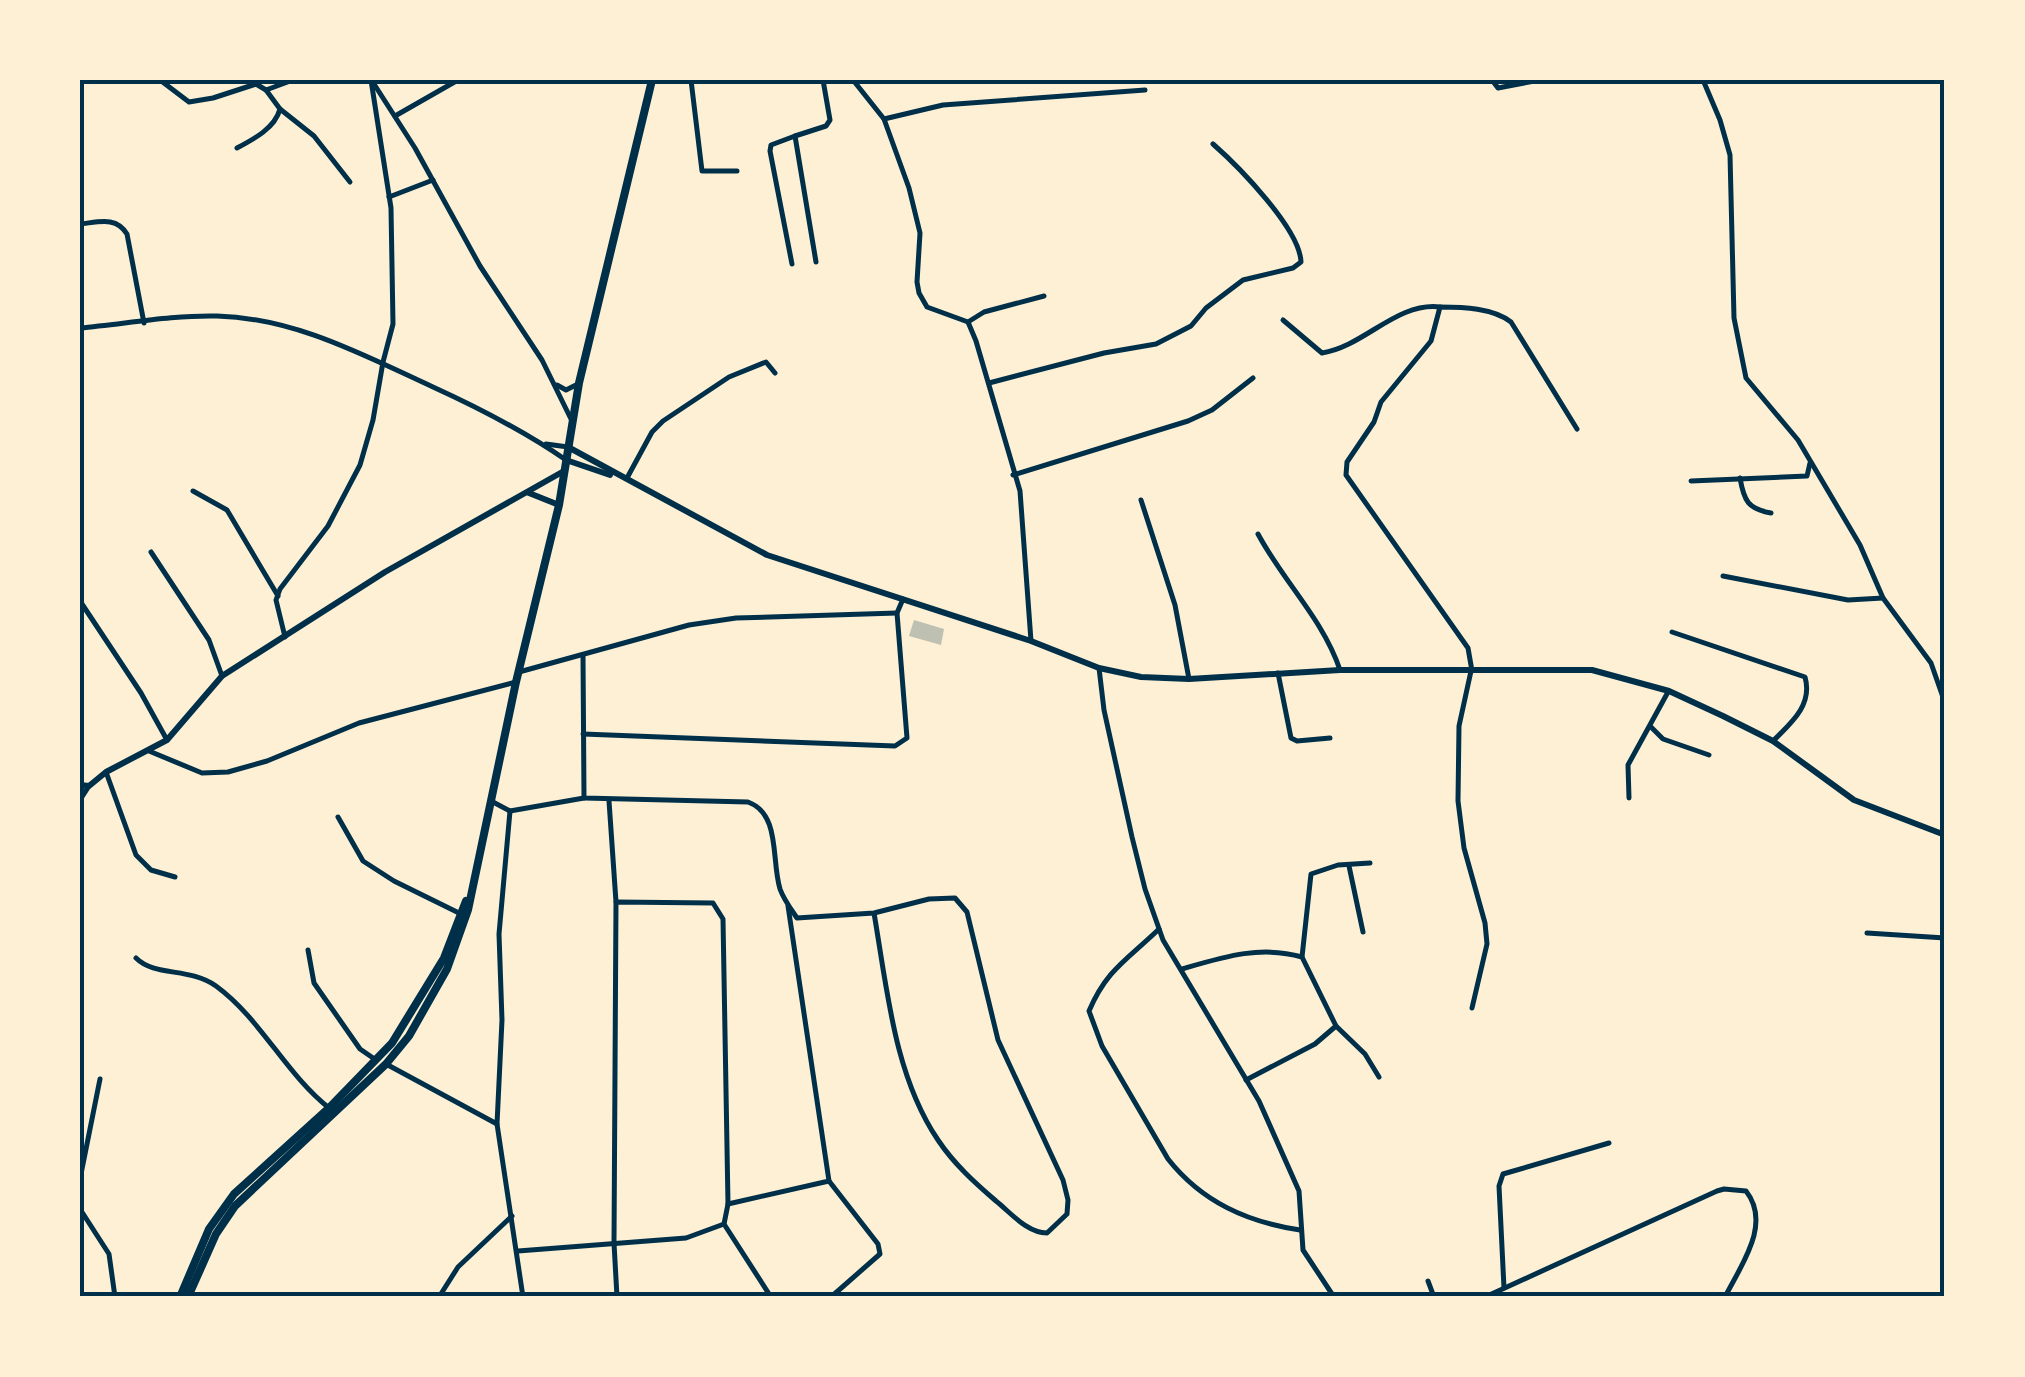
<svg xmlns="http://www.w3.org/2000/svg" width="2025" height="1377" viewBox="0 0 2025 1377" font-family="Georgia,serif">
<rect width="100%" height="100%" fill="#fdf0d5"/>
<!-- building -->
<polygon fill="#bec0b2" points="914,620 944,629 941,645 909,636"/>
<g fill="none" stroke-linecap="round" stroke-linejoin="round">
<!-- minor -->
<g stroke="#003049" stroke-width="5">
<polyline points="160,80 189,102 213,98 256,84 266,90 293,80"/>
<polyline points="691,80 702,171 737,171"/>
<polyline points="853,80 884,119 909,188 920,233 917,282 919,293 927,307 968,322 976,341 1020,491 1031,641"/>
<polyline points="1492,80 1498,88 1540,80"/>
<polyline points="1703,80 1720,120 1730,155 1734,318 1746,378 1798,440 1860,545 1883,598 1931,663 1945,703"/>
<polyline points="374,84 415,148 480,266 542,360 571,419"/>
<polyline points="280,109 314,136 350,182"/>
<polyline points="395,116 458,80"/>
<polyline points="884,119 943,105 1145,90"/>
<path d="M237,148c17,-9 38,-20 43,-39l-14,-19"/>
<polyline points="389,197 433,180"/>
<path d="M80,224c19,-2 36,-8 47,10l17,89"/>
<polyline points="816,262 795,136 826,126 830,120 823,80"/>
<polyline points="792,264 770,151 771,145 795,136"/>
<path d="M1283,320l39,33c43,-7 74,-51 118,-46"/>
<polyline points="968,322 984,312 1044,296"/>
<path d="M80,328c45,-4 92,-13 137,-12 78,2 146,39 216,71 46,21 91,44 133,73"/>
<path d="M989,383l115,-30 52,-9 35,-18 15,-18 37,-28 50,-12 8,-6c-1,-33 -63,-96 -88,-118"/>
<polyline points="557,385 566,390 578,384"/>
<polyline points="546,444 568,447"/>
<polyline points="1013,475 1188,421 1212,410 1253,378"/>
<polyline points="627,478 652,432 663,421 729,377 766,362 775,373"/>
<path d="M1740,478c4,23 8,31 31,35"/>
<polyline points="1691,481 1807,476 1810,463"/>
<polyline points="193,491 227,510 278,596"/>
<polyline points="1141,500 1175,605 1189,679"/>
<path d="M1258,534c25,47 65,85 82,136"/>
<polyline points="151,552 209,640 222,676"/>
<polyline points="1723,576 1848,600 1883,598"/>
<polyline points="80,601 141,693 167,740"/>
<path d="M1672,632l133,45c8,28 -14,46 -32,64"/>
<polyline points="285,637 276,600 280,589 328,526 360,465 373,420 383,362 393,324 391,208 371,80"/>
<path d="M583,655l1,143 164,4c33,12 23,58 32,87 4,11 11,20 17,29l77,-5 55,-14 26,-1 12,14 31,128 65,140 5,20 -1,14 -20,19c-20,0 -36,-20 -51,-32 -21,-18 -42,-37 -58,-61 -44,-65 -51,-152 -64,-227"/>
<polyline points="1099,668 1104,710 1132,837 1145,889 1163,940 1259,1101 1299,1191 1303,1250 1334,1297"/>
<polyline points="1471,671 1459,726 1458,801 1464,848 1485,923 1487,944 1472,1008"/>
<path d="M1472,671l-4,-23 -122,-173 1,-13 27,-40 7,-20 50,-61 9,-34c23,0 53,1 71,15l66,107"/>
<polyline points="519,672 689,625 736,618 897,613"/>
<polyline points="1278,673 1291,738 1297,741 1330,738"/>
<polyline points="1651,727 1663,739 1709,755"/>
<polyline points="583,734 895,746 907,738 897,613 903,599"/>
<polyline points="149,751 202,773 228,772 267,761 359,723 516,682"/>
<polyline points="106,772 136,855 151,870 175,877"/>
<polyline points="1629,798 1628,765 1668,692"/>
<polyline points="80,800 89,786"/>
<polyline points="609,801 616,902"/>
<polyline points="493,802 510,811 584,798"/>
<polyline points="338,817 363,861 394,881 461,914"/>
<polyline points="1349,866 1363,932"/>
<path d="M1159,929c-32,31 -52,40 -70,82l13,35 66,113c34,43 79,63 132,71"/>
<polyline points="1867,933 1945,938"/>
<polyline points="308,950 314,983 360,1049 376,1060"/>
<polyline points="1302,957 1311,874 1338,865 1370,863"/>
<path d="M136,958c19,19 53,9 80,28 45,33 69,87 113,122"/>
<path d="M1182,969c41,-12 78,-24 120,-12l34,69 -21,18 -69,36"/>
<polyline points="1336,1026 1365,1054 1379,1077"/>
<polyline points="386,1064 497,1124 502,1020 499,934 510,811"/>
<polyline points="497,1124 523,1297"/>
<polyline points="80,1179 100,1079"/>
<polyline points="829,1181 878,1244 880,1254 831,1297"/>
<polyline points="728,1204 829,1181 788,906"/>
<polyline points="80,1209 109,1254 115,1297"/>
<polyline points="518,1251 686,1238 724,1224"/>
<polyline points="1428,1281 1434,1297"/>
<polyline points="1504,1288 1499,1186 1503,1174 1609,1143"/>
<polyline points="439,1297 458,1267 512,1216"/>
<polyline points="617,1297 614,1243 616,902 713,903 723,919 728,1204 724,1224 771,1297"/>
<path d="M1485,1297l232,-106 7,-2 22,2c26,33 -5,74 -21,106"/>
</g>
<!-- tertiary -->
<g stroke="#003049" stroke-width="6">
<polyline points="568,447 767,555 1031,641 1099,668 1141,677 1189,679 1340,670 1592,670 1669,691 1723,716 1773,741 1854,800 1945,835"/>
<polyline points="566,460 610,475"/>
<polyline points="529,493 559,505"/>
<polyline points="80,785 89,786 106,772 167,740 222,676 385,572 564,471"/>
</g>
<!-- primary -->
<g stroke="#003049" stroke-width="8">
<polyline points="180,1297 209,1229 234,1194 329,1108 392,1043 444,958 466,901"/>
<polyline points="188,1297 216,1234 235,1206 386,1064 409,1036 447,969 468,910 516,682 559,505 579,383 652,80"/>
</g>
</g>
<!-- border -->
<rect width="2025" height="1377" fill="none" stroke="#fdf0d5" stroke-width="165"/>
<rect x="82" y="82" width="1860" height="1212" fill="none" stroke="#003049" stroke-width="4"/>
</svg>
